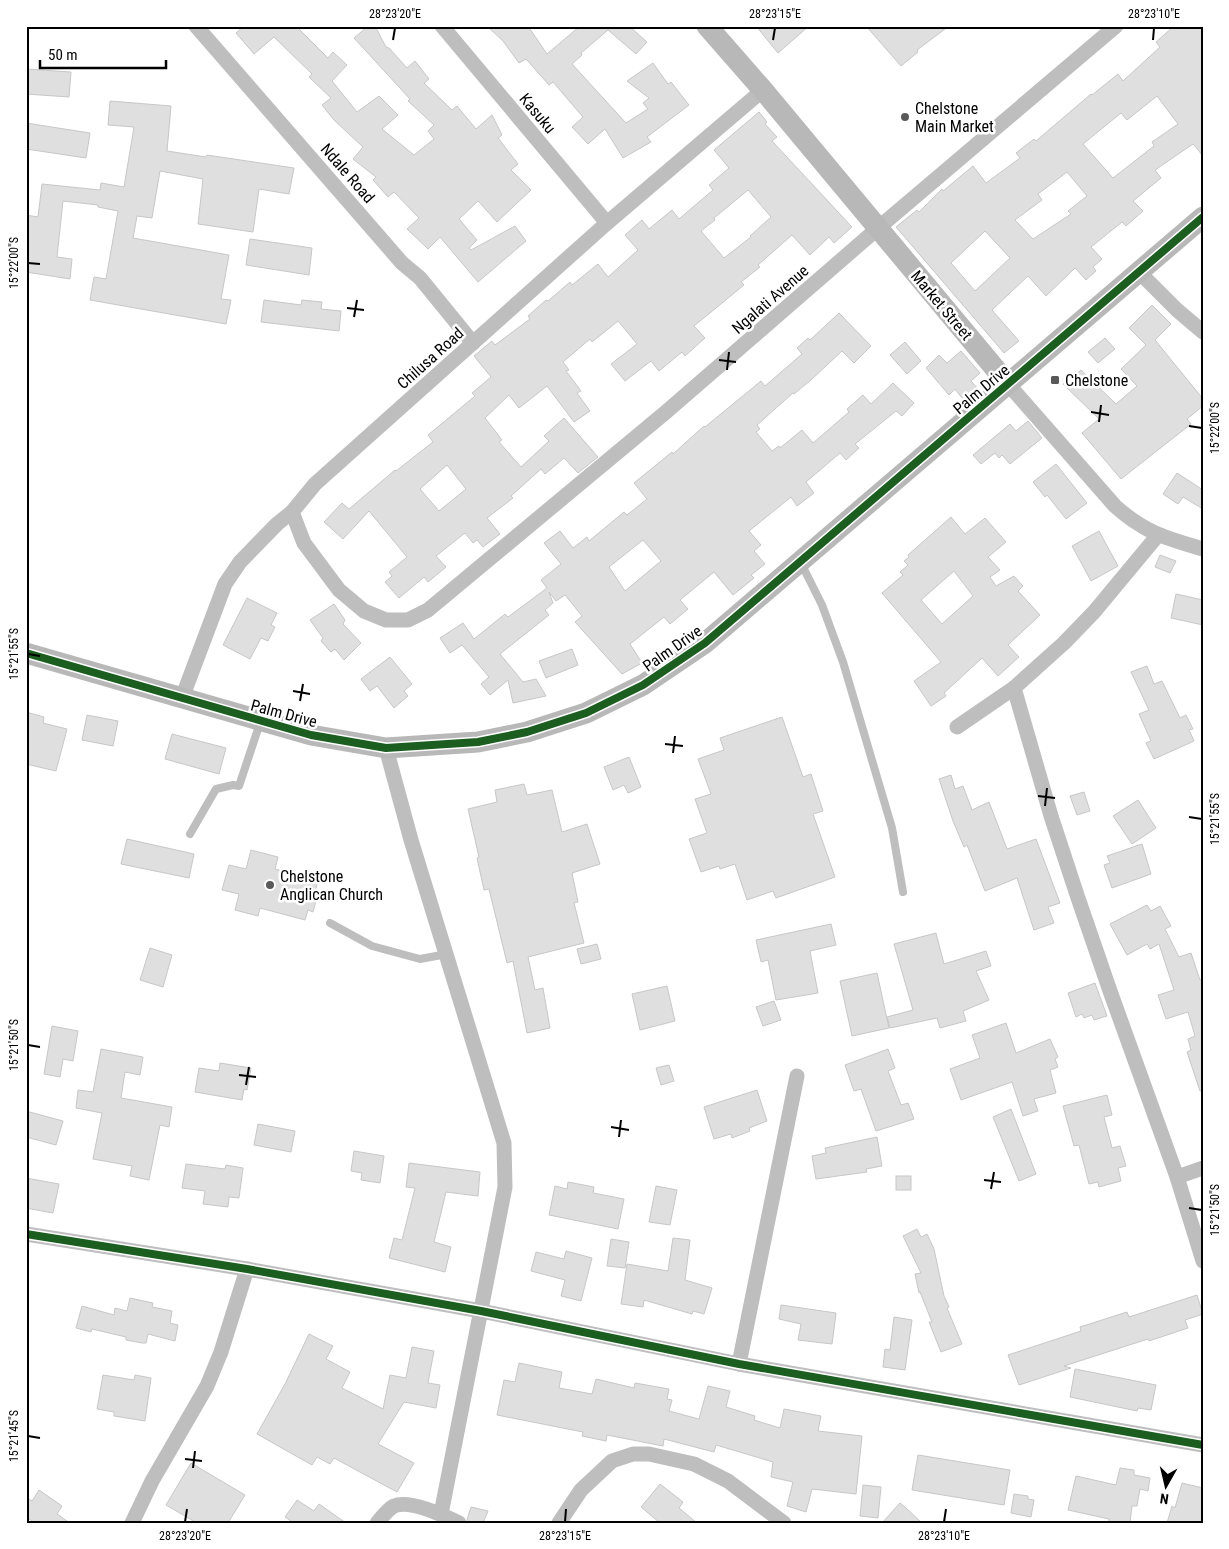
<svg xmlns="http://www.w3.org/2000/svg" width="1229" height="1549" viewBox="0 0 1229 1549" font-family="'Roboto Condensed',sans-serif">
<rect width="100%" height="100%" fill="#fff"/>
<!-- building -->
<g fill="#dfdfdf" stroke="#c7c7c7" fill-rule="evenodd">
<polygon points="244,26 296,26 328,58 333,52 347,65 332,81 357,112 379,96 398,115 382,129 414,155 434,139 428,131 434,125 408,101 410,99 354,38 368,26 375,26 386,47 389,48 407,68 415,61 429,79 424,83 452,110 457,106 476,129 492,115 502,135 498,138 518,164 511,170 531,190 497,222 478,201 459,219 477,240 469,248 471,250 515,226 526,241 478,282 440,237 428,249 407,229 419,218 394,192 388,197 373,180 376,177 353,159 363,147 334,120 322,105 331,98 309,77 312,74 274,37 254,54 236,33"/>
<polygon points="487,26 528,26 547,54 580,26 629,26 647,42 636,54 608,30 581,53 582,55 572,64 626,123 648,109 643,103 649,98 627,81 653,63 668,84 671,82 689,105 647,137 651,142 623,158 605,129 588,144 572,127 583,117 553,82 549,85 526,59 519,63 503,41"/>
<polygon points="756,26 809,26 778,53"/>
<polygon points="866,26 949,26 917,50 918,52 901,66"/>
<path d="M1174,26h29v130l-10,-12 -38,26 6,8 -28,23 10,10 -17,15 -4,-4 -31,25 11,12 -9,8 3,4 -10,9 -11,-12 -29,28 -18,-20 -36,34 27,31 -15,12 -108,-126 21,-17 2,2 23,-23 1,2 30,-25 13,17 34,-25 -4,-5 18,-14 2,2 55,-47 1,1 26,-21 5,7 37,-34 -4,-5zM1157,96l21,28 -26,18 2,4 -41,32 -30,-34 38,-31 6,7zM1067,172l20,24 -19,15 3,3 -38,25 -18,-19 27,-20 -4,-6zM985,231l25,27 -35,33 -24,-28z"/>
<polygon points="26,69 71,72 69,97 26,94"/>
<polygon points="110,101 171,106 167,151 206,157 207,155 294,168 289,194 259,189 253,232 198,224 203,179 160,171 152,218 137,216 133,238 229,255 221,299 231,300 226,324 90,300 94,277 106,279 118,211 98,207 98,205 63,201 57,257 72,259 70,279 26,272 26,215 38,217 42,184 100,190 101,183 124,187 134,127 108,125"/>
<path d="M759,112l8,10 -2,2 12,13 -5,4 80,86 -18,16 -5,-6 -19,18 -18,-20 -34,30 2,2 -19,15 3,3 -50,41 11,12 -20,18 -3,-4 -23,19 -8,-10 -26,20 -14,-17 26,-20 -19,-23 -26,21 -2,-3 -27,23 6,8 -3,1 15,20 -4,2 13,18 -16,11 -27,-36 -28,22 -10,-13 -24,23 17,22 -3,2 22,25 28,-26 -5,-5 20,-18 34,39 -20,16 -14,-15 -19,16 -4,-5 -30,27 2,2 -26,20 13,16 -17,13 -6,-7 -4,3 -8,-10 -29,23 10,11 -18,15 -4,-5 -25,21 -14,-16 7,-6 -3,-4 18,-15 -38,-46 -26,28 -19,-17 18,-19 7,6 46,-39 1,1 37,-29 -5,-7 47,-39 -3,-3 19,-16 -17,-21 18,-15 3,4 35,-26 -2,-3 18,-16 2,1 22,-19 2,3 26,-21 10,13 30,-27 -13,-15 17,-15 7,9 23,-19 7,9 34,-29 -4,-5 20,-17 -15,-18zM748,190l23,27 -21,19 1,1 -27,21 -23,-27 14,-11 -1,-2zM447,465l19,24 -27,22 -19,-22z"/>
<polygon points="26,123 90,133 86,158 26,149"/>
<polygon points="250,239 312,248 309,275 246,265"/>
<polygon points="264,300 301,305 302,300 322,302 321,309 341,311 339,331 261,322"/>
<polygon points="1152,305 1171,324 1155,340 1203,399 1203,406 1187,419 1191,424 1121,479 1082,433 1099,419 1063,384 1081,370 1116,404 1137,386 1121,369 1146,345 1129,328"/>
<path d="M839,313l32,33 -17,17 -12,-12 -30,28 -18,15 -1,-1 -36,32 3,4 -4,3 16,19 7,-5 1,2 22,-18 11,13 36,-31 -2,-3 16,-14 8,9 22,-21 21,20 -12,13 -6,-5 -41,33 4,4 -13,12 -6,-7 -34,29 8,11 -17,13 -6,-9 -42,34 12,14 -7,6 11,13 -14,11 3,3 -21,17 -19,-23 -34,28 8,9 -18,15 -6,-7 -34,27 12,19 -20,11 -47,-52 7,-6 -17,-21 -9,6 -7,-9 4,11 -8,7 4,5 -49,39 23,28 13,-3 10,17 -33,7 -5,-23 -18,15 -9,-11 8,-7 -27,-32 -12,8 -10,-15 23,-15 11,16 31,-25 3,3 39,-29 -6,-8 20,-16 -17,-21 16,-12 13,17 14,-11 2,4 35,-29 3,3 20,-16 -13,-16 38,-31 1,2 31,-28 1,1 56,-46 4,5 37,-32 -5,-6 11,-10 2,2zM643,540l18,21 -36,30 -16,-24z"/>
<polygon points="1105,338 1115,349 1098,363 1088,352"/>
<polygon points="905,342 921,361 907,374 890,355"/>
<polygon points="961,351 980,373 971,381 980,391 966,403 955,389 949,395 926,368 939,355 947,363"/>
<polygon points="1028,421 1042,438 1010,464 1002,455 999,458 995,453 981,464 973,455 1010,424 1016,431"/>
<polygon points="1056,464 1087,503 1066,519 1047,495 1045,497 1033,482"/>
<polygon points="1177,473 1203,490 1203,509 1183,497 1178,504 1163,494"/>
<path d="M951,517l14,17 20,-16 21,24 -18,15 12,13 -10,7 6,9 18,-10 9,10 -5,5 22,24 -32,30 11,12 -21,19 -16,-18 -38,35 2,3 -15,10 -17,-25 27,-19 -59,-69 21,-18 -3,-3 8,-7 -4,-4 5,-4 -1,-2zM954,571l19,25 -31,28 -21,-24z"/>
<polygon points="1099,531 1118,566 1091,581 1072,546"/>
<polygon points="1160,555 1176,561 1170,573 1155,567"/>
<polygon points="1176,594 1203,600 1203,625 1171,618"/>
<polygon points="247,598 277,613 271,625 275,627 268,641 261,638 250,659 223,645"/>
<polygon points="334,604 345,620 343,624 361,643 344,660 335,649 331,652 321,641 323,638 310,620"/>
<polygon points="572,649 578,665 546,678 539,661"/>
<polygon points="390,657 412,684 404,691 408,696 394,708 377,686 370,691 361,679"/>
<polygon points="1147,666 1154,684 1162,681 1180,718 1186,715 1193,729 1189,730 1194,741 1154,759 1146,743 1151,741 1139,714 1149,710 1131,672"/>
<polygon points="26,712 44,717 43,723 67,729 56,771 26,764"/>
<polygon points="87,715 118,721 113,746 82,740"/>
<polygon points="782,717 803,777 811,774 823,811 813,814 835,877 776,898 773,891 747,900 735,864 720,869 719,866 701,872 689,839 707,833 695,799 711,794 698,759 724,750 720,738"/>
<polygon points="172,734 226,748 219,774 165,759"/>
<polygon points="629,757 641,787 628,793 624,785 613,790 604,767"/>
<polygon points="951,775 955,789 963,786 972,810 989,802 1007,849 1036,839 1060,903 1048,907 1054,923 1034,930 1017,878 985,891 967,845 964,847 953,821 939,779"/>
<polygon points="524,784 527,795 552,790 562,832 587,824 600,864 572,873 578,902 574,903 584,943 528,957 535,990 543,988 550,1028 527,1033 513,961 507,963 489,889 484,890 477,858 479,857 468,809 497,802 495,790"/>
<polygon points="1084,792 1090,811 1077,815 1070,796"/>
<polygon points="1138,800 1156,828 1132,844 1113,816"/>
<polygon points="127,839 194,854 189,878 121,864"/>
<polygon points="1142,844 1151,874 1112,888 1104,865 1110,863 1107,856"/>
<polygon points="251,850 278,857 275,869 318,881 315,892 318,893 313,912 308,910 305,920 260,908 258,916 235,910 239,894 222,890 229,865 246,869"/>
<polygon points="1147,905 1151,911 1160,906 1171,926 1165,929 1179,957 1191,953 1200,980 1203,979 1203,1090 1200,1091 1187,1052 1191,1050 1188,1039 1195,1036 1188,1012 1166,1019 1158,995 1174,990 1159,944 1150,949 1147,944 1127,955 1110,924"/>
<polygon points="831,924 836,945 810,951 818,993 776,1000 768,960 761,962 756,940"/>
<polygon points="936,933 944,964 986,951 991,966 976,971 989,1000 963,1011 966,1021 940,1028 937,1018 890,1028 887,1017 913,1010 894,944"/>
<polygon points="597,944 601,959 581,964 577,949"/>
<polygon points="150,948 172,955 163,987 140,980"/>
<polygon points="877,973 889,1028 852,1036 840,981"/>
<polygon points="1095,983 1107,1016 1094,1020 1092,1015 1084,1018 1082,1014 1076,1017 1068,993"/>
<polygon points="667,986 675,1021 640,1030 632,994"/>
<polygon points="774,1001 781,1020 763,1026 756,1007"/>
<polygon points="1006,1023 1016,1053 1050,1039 1058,1057 1055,1059 1058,1067 1050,1070 1056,1093 1034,1099 1038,1111 1023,1116 1012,1082 961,1100 950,1069 980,1058 972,1035"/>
<polygon points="52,1026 78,1031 73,1061 63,1059 60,1077 44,1074"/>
<polygon points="101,1049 143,1057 140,1075 125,1072 121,1098 172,1107 169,1127 160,1125 149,1180 130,1176 132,1166 93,1159 102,1113 76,1108 78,1090 93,1092"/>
<polygon points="888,1049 895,1068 888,1071 901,1105 908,1103 914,1119 876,1131 861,1089 854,1091 845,1065"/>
<polygon points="220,1063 251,1068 247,1090 244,1089 242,1100 195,1092 199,1068 219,1071"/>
<polygon points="669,1065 674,1081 661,1085 656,1068"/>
<polygon points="757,1090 767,1121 749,1128 750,1131 732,1138 731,1134 714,1139 704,1107"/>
<polygon points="1107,1095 1112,1115 1104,1117 1112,1148 1120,1146 1126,1166 1118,1168 1121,1181 1099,1187 1098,1182 1089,1184 1079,1145 1074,1146 1063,1106"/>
<polygon points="1011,1109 1036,1174 1019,1181 993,1117"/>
<polygon points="26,1111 63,1121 56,1145 26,1137"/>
<polygon points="258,1124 295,1131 291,1152 254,1145"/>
<polygon points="877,1137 882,1166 866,1169 867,1172 816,1179 812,1156 826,1153 825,1148"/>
<polygon points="354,1151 384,1156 380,1183 361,1180 362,1173 351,1171"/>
<polygon points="409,1163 480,1172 478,1196 446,1192 434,1242 451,1247 445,1272 389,1258 394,1238 402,1240 415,1188 406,1187"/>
<polygon points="186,1164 225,1169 226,1165 243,1168 239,1198 229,1197 228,1207 203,1204 205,1191 182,1188"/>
<rect x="896" y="1176" width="15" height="14"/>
<polygon points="26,1178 59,1184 53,1213 26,1208"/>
<polygon points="568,1182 594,1187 593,1193 624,1199 618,1229 549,1215 555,1186 567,1189"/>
<polygon points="656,1186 677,1190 670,1225 649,1222"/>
<polygon points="917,1229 921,1237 927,1234 934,1249 944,1296 949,1307 947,1308 962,1344 941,1352 929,1322 932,1322 920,1292 919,1293 915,1274 921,1273 903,1236"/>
<polygon points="673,1238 690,1240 685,1280 712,1288 704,1314 693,1311 692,1314 644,1300 643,1307 621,1304 627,1264 668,1271"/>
<polygon points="611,1239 629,1242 625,1268 607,1266"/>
<polygon points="566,1251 592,1258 581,1301 561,1296 565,1280 531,1271 536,1252 564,1259"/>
<polygon points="1197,1295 1203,1314 1185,1320 1188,1328 1149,1341 1148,1339 1064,1366 1071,1368 1019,1385 1008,1355 1081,1331 1080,1327 1127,1312 1129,1317"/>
<polygon points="130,1298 153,1303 152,1307 172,1311 170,1323 178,1325 175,1341 148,1334 146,1343 142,1343 126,1340 126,1337 92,1329 91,1332 76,1328 82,1306 114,1315 115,1308 127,1311"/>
<polygon points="781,1305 836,1313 832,1344 798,1340 801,1324 779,1319"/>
<polygon points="894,1317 912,1320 905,1370 883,1367 885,1349 890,1350"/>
<polygon points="309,1334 333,1346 326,1359 350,1372 342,1388 383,1409 390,1375 406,1378 412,1347 434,1351 428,1383 440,1385 436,1408 404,1402 378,1444 414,1463 397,1492 334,1458 330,1464 317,1457 312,1465 257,1434 285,1384"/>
<polygon points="519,1363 562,1372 559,1388 592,1394 596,1379 634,1388 635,1383 669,1389 667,1399 672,1400 669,1411 699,1419 708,1386 730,1391 726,1407 755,1416 754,1420 780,1428 784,1409 821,1416 818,1431 862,1436 856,1494 812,1489 806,1512 787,1506 793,1482 771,1477 773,1462 716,1445 714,1452 664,1439 663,1446 607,1435 606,1441 582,1436 583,1432 497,1415 504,1380 515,1382"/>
<polygon points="1075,1369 1156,1385 1151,1410 1138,1408 1137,1411 1070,1397"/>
<polygon points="103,1375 134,1380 135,1375 151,1378 145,1421 114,1416 114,1412 97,1409"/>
<polygon points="918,1455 1010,1470 1004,1505 912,1490"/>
<polygon points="191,1463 245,1495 228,1523 197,1523 166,1505"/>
<polygon points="1120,1468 1134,1470 1134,1475 1150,1478 1148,1491 1140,1489 1137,1506 1132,1506 1130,1523 1109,1523 1109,1519 1068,1510 1076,1476 1116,1485"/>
<polygon points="1182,1483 1203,1488 1203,1523 1167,1523 1172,1506 1175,1508"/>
<polygon points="660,1484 683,1502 679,1508 697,1523 660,1523 641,1507"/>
<polygon points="863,1485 881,1487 878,1518 860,1516"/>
<polygon points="39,1490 62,1506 57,1514 70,1523 35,1523 26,1517 26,1497 32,1501"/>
<polygon points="1014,1494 1028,1496 1028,1499 1034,1500 1031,1517 1011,1513"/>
<polygon points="297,1500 314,1511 319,1504 346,1523 294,1523 285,1517"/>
<polygon points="900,1503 906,1508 922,1523 882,1523"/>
<polygon points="471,1507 488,1511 483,1523 468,1523 467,1520"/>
</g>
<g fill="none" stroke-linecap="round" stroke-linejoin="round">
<!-- lane -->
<g stroke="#bebebe" stroke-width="8">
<polyline points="801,563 822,605 843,662 892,828 903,892"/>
<polyline points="190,834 216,789 233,785 239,786 260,723"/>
<polyline points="330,923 372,946 420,959 447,954"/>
</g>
<!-- street -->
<g stroke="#bebebe" stroke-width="15">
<polyline points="196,26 402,263 420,278 473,343"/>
<polyline points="442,26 607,223"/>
<polyline points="1138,271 1177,310 1203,332"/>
<path d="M1008,384l107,122c30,27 51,32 88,43"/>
<polyline points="292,512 304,543 339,590 364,611 386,620 408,620 428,610 666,412 877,229 1116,26"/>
<polyline points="1158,535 1094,612 1064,643 1014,688 1051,816 1077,895 1110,991 1177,1177 1203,1261"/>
<polyline points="182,698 225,584 240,562 277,524 292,512 315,484 607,223 763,90"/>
<polyline points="957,727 1014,688"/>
<polyline points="386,748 411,840 504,1143 505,1187 441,1514"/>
<polyline points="1177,1177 1203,1168"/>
<polyline points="26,1234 247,1269 481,1311 739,1364 1203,1445"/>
<polyline points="739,1364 797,1076"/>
<polyline points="132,1523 152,1481 207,1386 221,1352 247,1269"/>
<path d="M377,1523c5,-6 11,-14 17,-17 16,-7 51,10 65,17"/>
<polyline points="559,1523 581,1490 612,1461 633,1454 649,1454 694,1464 728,1481 784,1523"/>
</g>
<!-- secondary -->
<g stroke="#b8b8b8" stroke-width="21">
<polyline points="707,26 763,90 1008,384"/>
<polyline points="26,653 311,735 386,748 478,742 527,732 586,713 643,685 705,643 1203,217"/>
</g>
<defs>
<g id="cycleway">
<polyline points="26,653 311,735 386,748 478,742 527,732 586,713 643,685 705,643 1203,217"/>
<polyline points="26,1234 247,1269 481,1311 739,1364 1203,1445"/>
</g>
</defs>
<!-- cycleway casing -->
<use href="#cycleway" stroke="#fff" stroke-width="11"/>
<!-- cycleway -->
<use href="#cycleway" stroke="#1b5e20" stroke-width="8"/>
</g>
<!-- ticks -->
<path fill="none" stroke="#000" stroke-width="2" d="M393,40l2,-12M773,40l2,-12M1153,40l1,-12M28,263l12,1M347,308l17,2M354,317l3,-17M719,360l17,2M727,370l2,-18M1091,412l18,3M1099,422l2,-17M1189,426l13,2M28,654l12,2M293,691l17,3M300,701l3,-17M665,744l18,2M673,753l2,-17M1038,796l17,2M1045,806l2,-18M1189,817l13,2M28,1045l12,2M239,1075l17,2M246,1085l3,-18M611,1127l18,3M619,1137l2,-17M984,1180l17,2M991,1189l3,-17M1189,1208l13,2M28,1436l12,2M185,1459l17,2M193,1468l2,-17M185,1522l2,-13M565,1522l1,-13M944,1522l2,-13"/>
<!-- markers -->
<g fill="#595959" stroke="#fff" stroke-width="2">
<circle cx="905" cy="117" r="5"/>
<rect x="1050" y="375" width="10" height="10" rx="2.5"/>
<circle cx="270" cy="885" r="5"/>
</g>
<g text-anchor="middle" stroke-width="5" stroke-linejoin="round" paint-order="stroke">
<!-- poi labels -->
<g font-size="16" fill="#000" stroke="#fff" text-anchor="start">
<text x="915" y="114">Chelstone<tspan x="915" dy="18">Main Market</tspan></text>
<text x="1065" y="386">Chelstone</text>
<text x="280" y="882">Chelstone<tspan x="280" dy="18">Anglican Church</tspan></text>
</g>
<!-- street labels -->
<g font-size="16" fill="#000" stroke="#fff">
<text transform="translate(538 113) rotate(50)" y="6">Kasuku</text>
<text transform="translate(348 173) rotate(49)" y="6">Ndale Road</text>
<text transform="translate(770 299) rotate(-41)" y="6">Ngalati Avenue</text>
<text transform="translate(942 305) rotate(50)" y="6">Market Street</text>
<text transform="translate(430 358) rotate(-42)" y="6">Chilusa Road</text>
<text transform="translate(981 389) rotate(-40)" y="6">Palm Drive</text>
<text transform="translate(672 648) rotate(-35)" y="6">Palm Drive</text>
<text transform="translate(284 713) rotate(15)" y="6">Palm Drive</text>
</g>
</g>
<!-- border -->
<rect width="1229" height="1549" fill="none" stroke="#ffffff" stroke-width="55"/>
<!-- north arrow -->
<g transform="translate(1166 1486) rotate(188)" stroke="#ffffff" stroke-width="4" paint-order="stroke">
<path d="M0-4L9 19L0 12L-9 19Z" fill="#000000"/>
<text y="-8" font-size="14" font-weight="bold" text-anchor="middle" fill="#000000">N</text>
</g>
<!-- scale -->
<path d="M40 60v8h126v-8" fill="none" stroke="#000000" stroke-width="2.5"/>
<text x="48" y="60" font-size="15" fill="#000000" stroke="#ffffff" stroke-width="4" paint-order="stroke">50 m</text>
<rect x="28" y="28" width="1174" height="1494" fill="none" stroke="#000" stroke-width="2"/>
<g font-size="12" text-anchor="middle" fill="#000">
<text x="395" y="18">28°23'20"E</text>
<text x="775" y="18">28°23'15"E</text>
<text x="1154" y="18">28°23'10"E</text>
<text transform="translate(14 263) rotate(-90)" y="4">15°22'00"S</text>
<text transform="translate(1215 428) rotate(-90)" y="4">15°22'00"S</text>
<text transform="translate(14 654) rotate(-90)" y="4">15°21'55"S</text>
<text transform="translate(1215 819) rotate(-90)" y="4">15°21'55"S</text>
<text transform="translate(14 1045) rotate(-90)" y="4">15°21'50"S</text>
<text transform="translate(1215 1210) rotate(-90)" y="4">15°21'50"S</text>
<text transform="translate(14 1436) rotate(-90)" y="4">15°21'45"S</text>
<text x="185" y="1540">28°23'20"E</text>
<text x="565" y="1540">28°23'15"E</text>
<text x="944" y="1540">28°23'10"E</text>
</g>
</svg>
